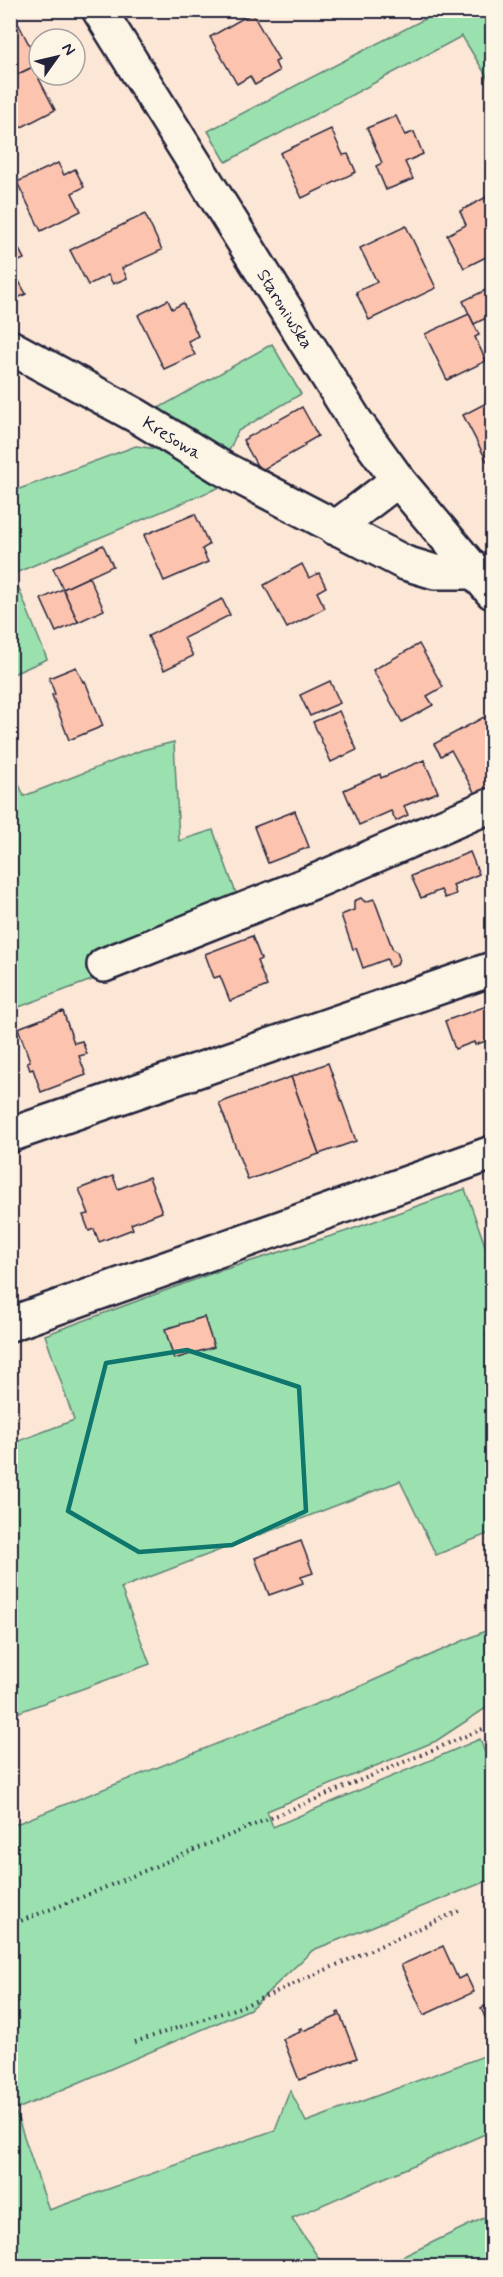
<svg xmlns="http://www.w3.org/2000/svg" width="503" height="2277" viewBox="0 0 503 2277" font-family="Mynerve,sans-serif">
<rect width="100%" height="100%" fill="#fce6d5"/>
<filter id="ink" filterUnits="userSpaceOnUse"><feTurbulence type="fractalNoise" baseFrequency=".0167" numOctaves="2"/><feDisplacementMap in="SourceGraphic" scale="12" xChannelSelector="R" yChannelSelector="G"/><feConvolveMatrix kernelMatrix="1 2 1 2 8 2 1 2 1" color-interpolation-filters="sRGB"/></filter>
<g filter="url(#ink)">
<!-- green -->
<g fill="#9be1af" stroke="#5e8275" stroke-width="1.5">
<polygon points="440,11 492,11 492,85 462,36 226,162 208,131"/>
<polygon points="272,344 301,394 238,431 228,453 157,409"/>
<polygon points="136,446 163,450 225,485 13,574 47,659 11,675 11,492"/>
<polygon points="174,742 179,841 213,830 237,896 97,978 11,1010 10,764 24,796 142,750"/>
<polygon points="465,1189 492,1265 492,1333 486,1336 492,1354 492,1532 436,1555 400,1481 121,1588 150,1664 11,1715 11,1444 74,1420 45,1335 213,1273 344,1232"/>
<polygon points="492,1628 492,1704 436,1741 267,1811 273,1827 480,1739 492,1772 492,1879 313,1950 250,2009 15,2110 49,2210 275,2130 290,2090 306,2122 492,2053 492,2131 292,2218 324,2266 11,2266 11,1826 361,1686"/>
<polygon points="492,2214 492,2266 383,2266"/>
</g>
<!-- building -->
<g fill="#fcc4af" stroke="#22223b" stroke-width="1.5">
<polygon points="252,13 279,60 275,62 279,71 255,85 250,76 237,84 210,37"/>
<polygon points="19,25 39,64 10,78 10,29"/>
<polygon points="39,64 39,75 45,76 39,79 55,110 16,130 10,119 10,78"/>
<polygon points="396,116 405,135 414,132 423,154 405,162 413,179 386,190 376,166 382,163 367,128"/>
<polygon points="331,129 343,155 348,154 356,172 302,198 280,153"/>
<polygon points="58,163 64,175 75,169 84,187 72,193 81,211 41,231 17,182"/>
<polygon points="492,194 492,254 464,268 447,235 466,225 460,211"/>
<polygon points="145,214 162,250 122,268 127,278 113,284 108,275 88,285 70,250"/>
<polygon points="406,226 436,288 369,320 356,292 377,282 360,248"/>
<polygon points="10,232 24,259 10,265"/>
<polygon points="10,265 26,294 10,302"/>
<polygon points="492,287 492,315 474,324 463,301"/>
<polygon points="168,300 172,309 183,303 198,336 188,341 195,355 164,369 138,315"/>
<polygon points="469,314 479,335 475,337 486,361 447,380 425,334"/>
<polygon points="492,400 492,459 487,461 463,415"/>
<polygon points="302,407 318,436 304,444 305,446 260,471 243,440"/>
<polygon points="195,514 209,545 202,549 208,562 164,581 144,535"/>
<polygon points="103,545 113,566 63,589 53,568"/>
<polygon points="302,564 309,578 319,573 326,587 317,592 325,608 287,628 264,585"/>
<polygon points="89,577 104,610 78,622 63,589"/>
<polygon points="63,589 78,622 56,632 41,599"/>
<polygon points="222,599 230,615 184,638 193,656 164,670 148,636"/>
<polygon points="419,644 443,687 427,696 433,705 402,722 373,670"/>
<polygon points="76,667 83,682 85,681 103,726 69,740 52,695 55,694 49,678"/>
<polygon points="330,681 340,703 310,716 300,695"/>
<polygon points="339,711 357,750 331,762 313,722"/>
<polygon points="484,717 492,733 492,792 478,799 451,750 441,756 434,744"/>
<polygon points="424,760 438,792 404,806 408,815 396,821 391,811 359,825 344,790 380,774 381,778"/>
<polygon points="295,811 309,847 268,863 254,827"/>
<polygon points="470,852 479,874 453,885 456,894 445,898 441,890 421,898 411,876"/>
<polygon points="361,898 365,902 374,899 393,950 397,952 399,958 397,965 390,967 387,959 363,968 356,948 353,949 341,915 354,910 354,901"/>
<polygon points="252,936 261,959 257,961 267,986 230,1001 220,976 214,978 205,954"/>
<polygon points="492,1004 491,1039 475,1045 474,1042 455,1049 445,1021"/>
<polygon points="63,1011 74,1043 82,1041 87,1054 79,1056 86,1075 41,1092 33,1069 30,1070 27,1062 30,1061 18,1028"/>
<polygon points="328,1063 356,1141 319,1154 291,1077"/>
<polygon points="291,1077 319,1154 248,1180 219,1103"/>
<polygon points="113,1176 118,1189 149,1177 162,1212 131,1224 133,1229 99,1242 94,1229 89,1231 83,1215 89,1214 79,1189"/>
<polygon points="204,1317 214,1347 174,1359 165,1329"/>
<polygon points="301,1541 313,1573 301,1577 303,1583 269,1595 255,1558"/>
<polygon points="443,1946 458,1979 466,1975 474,1992 424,2015 401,1965"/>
<polygon points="492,2003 492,2034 481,2008"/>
<polygon points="339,2012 357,2058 299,2080 283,2039 300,2032 299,2029 301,2028 303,2031 338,2016 337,2013"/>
</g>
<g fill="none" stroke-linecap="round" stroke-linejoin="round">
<defs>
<g id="minor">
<path id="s1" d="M99,10l257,412 42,58 94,112"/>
<path id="s2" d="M10,347l127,69 85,52 183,95 30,9h40"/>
<polyline points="335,528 398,480"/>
<polyline points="104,965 318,880 492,805"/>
<polyline points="10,1135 492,969"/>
<polyline points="10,1324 492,1153"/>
</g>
</defs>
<!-- minor casing -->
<use href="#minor" stroke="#22223b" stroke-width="38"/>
<!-- path -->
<g stroke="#22223b" stroke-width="4" stroke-dasharray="1.5 4.5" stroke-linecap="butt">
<polyline points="10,1925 80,1898 492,1725"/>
<polyline points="135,2042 246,2005 461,1910"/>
</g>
<!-- minor -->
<use href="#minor" stroke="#fcf5e5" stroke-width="33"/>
</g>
</g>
<!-- marked area -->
<path fill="none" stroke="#0f766e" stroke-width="4.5" stroke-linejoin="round" d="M187,1350l112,37 7,124 -74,34 -93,7 -71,-41 38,-148z"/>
<g text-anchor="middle" stroke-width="4.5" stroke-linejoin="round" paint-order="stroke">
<!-- street labels -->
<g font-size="18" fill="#22223b" stroke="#fcf5e5">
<text dy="6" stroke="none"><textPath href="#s1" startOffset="352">Staroniwska</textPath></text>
<text dy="6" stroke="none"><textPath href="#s2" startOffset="186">Kresowa</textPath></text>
</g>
</g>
<!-- margin -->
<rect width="503" height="2277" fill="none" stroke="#fcf5e5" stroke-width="36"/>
<rect x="18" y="18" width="467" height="2241" fill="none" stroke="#22223b" stroke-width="2" filter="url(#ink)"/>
<!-- north arrow -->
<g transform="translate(57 57) rotate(56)"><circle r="28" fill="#fcf5e5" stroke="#a5a1a1" stroke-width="1.5"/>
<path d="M0-4.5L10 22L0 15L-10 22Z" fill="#22223b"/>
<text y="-9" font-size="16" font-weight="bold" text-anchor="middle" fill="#22223b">N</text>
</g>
</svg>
